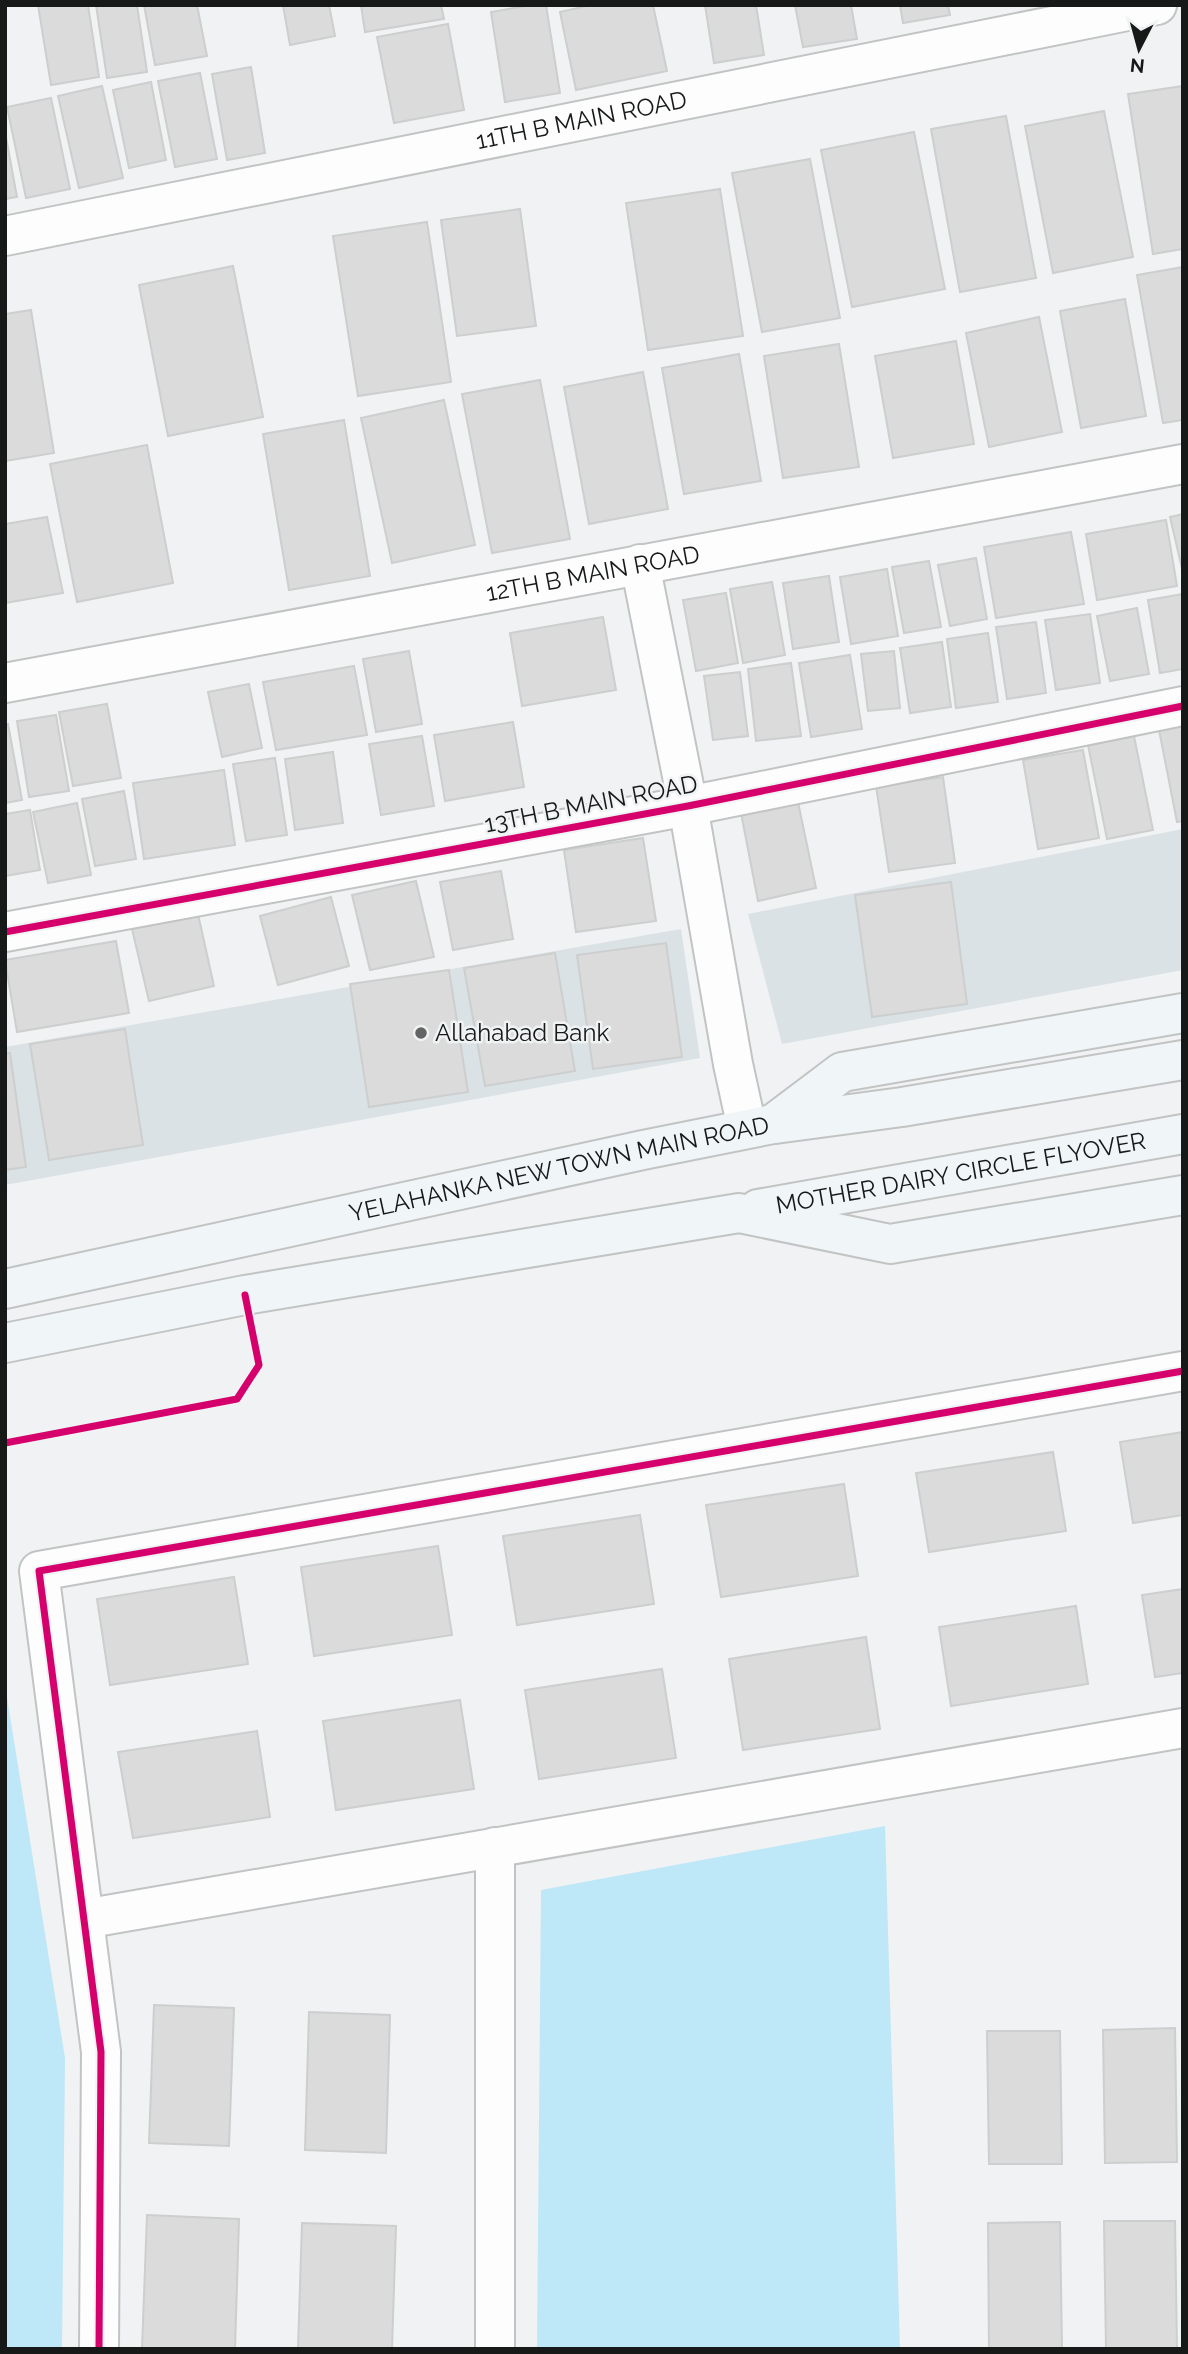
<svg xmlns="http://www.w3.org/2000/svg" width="1188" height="2354" viewBox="0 0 1188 2354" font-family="Raleway,sans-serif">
<rect width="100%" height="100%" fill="#f0f2f3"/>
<!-- built -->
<g fill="#dbe2e5">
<polygon points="1183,829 1183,970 782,1044 748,914"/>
<polygon points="681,929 700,1058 5,1185 5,1047"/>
</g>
<!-- green -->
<g fill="#bee7f7">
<polygon points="5,1685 65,2058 62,2349 5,2349"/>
<polygon points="885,1826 900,2349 537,2349 541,1890"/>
</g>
<!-- building -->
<g fill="#dadbda" stroke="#cdcece" stroke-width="2">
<polygon points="38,5 88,5 99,77 51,85"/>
<polygon points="96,5 137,5 147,72 107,78"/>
<polygon points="144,5 197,5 207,56 155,65"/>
<polygon points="283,5 329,5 335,36 290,45"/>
<polygon points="361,5 441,5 444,19 365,32"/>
<polygon points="532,5 546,5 560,93 505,102 491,12"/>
<polygon points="591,5 653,5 667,71 576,90 560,12"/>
<polygon points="705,5 756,5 764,55 714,63"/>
<polygon points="795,5 851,5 857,39 803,47"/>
<polygon points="900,5 948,5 950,15 903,23"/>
<polygon points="448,24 464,110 394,123 377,37"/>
<polygon points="251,67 265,153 227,160 212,74"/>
<polygon points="200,73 217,159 175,167 158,81"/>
<polygon points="151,82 166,160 129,168 113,90"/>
<polygon points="102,86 123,178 79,188 58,96"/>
<polygon points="1183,86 1183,249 1153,254 1128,94"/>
<polygon points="51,98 70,189 26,198 7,107"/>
<polygon points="1104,111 1133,257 1053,273 1025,126"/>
<polygon points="1006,116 1036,278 960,292 931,129"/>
<polygon points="5,132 17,197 5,199"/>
<polygon points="914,132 945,289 852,307 821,150"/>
<polygon points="810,159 840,318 762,332 732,173"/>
<polygon points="720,189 743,336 648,350 626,203"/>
<polygon points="520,209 536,326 457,336 441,220"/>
<polygon points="427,222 451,382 358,396 333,236"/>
<polygon points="233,266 263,417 168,436 139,285"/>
<polygon points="1183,267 1183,420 1163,423 1137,275"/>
<polygon points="1125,299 1146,416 1081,428 1060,311"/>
<polygon points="31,310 54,453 5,461 5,314"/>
<polygon points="1039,317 1062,432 989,447 966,333"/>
<polygon points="956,341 974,444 893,458 875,356"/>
<polygon points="839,344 859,467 783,478 764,356"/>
<polygon points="739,354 761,481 684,494 662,368"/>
<polygon points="643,372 668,509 589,524 564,387"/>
<polygon points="540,380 570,539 492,553 462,394"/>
<polygon points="444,400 475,545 392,563 361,418"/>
<polygon points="344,420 370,576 289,590 263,434"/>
<polygon points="147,445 173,583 77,602 50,464"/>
<polygon points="1183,514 1183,573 1170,517"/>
<polygon points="47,517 63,593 5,603 5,524"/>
<polygon points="1166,520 1177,586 1097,600 1086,534"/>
<polygon points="1071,532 1084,604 996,618 984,547"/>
<polygon points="976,558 987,619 950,626 938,565"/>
<polygon points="929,561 941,627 904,633 892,567"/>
<polygon points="887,569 898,636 851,644 840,577"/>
<polygon points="829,576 839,642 793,649 783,583"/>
<polygon points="772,582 785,655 743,663 730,589"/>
<polygon points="726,593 738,663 696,671 683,600"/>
<polygon points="1183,594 1183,669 1160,673 1148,600"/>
<polygon points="1137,608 1149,674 1110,681 1097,616"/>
<polygon points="1090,614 1100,683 1056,690 1045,620"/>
<polygon points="603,617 616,690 522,706 510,633"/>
<polygon points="1036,622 1046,693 1007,699 996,627"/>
<polygon points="988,633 998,702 956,708 947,639"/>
<polygon points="942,642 951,707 910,713 900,648"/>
<polygon points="409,651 422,724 376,732 363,659"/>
<polygon points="894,651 900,708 868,711 861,654"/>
<polygon points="850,655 862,729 811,737 799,663"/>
<polygon points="791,663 801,736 756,741 748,669"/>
<polygon points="354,666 367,735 276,750 263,682"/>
<polygon points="740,672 748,736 713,740 704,676"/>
<polygon points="249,684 262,748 222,757 208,692"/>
<polygon points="107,704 121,778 73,786 59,712"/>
<polygon points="56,715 69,791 29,797 17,721"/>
<polygon points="513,722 524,787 445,801 434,735"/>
<polygon points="8,724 22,800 5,803 5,725"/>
<polygon points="1183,726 1183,821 1177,822 1159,730"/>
<polygon points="422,736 434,806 381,815 369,744"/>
<polygon points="1134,736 1153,830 1107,839 1088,745"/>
<polygon points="1083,750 1099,838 1038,849 1023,760"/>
<polygon points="333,752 343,823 295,830 285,759"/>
<polygon points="275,758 287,835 246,841 233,764"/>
<polygon points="224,770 235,845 144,859 133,783"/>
<polygon points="943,777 955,863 889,872 876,786"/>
<polygon points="124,791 136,859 95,866 82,799"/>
<polygon points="798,802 816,888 758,901 741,813"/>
<polygon points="77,803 91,875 48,883 33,812"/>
<polygon points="30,810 40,870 5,876 5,814"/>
<polygon points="643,838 656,921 576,932 564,850"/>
<polygon points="501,871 513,939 453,950 440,882"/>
<polygon points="416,881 434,957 370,970 352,895"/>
<polygon points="951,882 967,1004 872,1017 855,895"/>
<polygon points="331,897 349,966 278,985 260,916"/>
<polygon points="198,914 214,986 149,1001 132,929"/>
<polygon points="116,941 129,1013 17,1032 5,960"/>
<polygon points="666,943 682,1057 593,1069 577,955"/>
<polygon points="555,953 575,1071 485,1086 464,968"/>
<polygon points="449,970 468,1092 369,1107 350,984"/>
<polygon points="125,1029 143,1145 49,1160 30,1044"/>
<polygon points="10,1053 26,1167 5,1170 5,1054"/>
<polygon points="1183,1432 1183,1515 1133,1523 1120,1442"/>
<polygon points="1053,1452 1066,1531 929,1552 916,1473"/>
<polygon points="844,1484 858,1576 721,1597 706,1505"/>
<polygon points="640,1515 654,1604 517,1625 503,1536"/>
<polygon points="438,1546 452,1635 314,1656 301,1567"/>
<polygon points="234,1577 248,1664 110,1685 97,1599"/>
<polygon points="1183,1589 1183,1673 1155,1677 1142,1595"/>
<polygon points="1076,1606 1088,1684 951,1706 939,1627"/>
<polygon points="866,1637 880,1729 743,1750 729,1659"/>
<polygon points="662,1669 676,1758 539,1779 525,1690"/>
<polygon points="460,1700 474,1789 336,1810 323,1721"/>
<polygon points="257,1731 270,1817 133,1838 118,1752"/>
<polygon points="154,2005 234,2008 229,2146 149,2143"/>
<polygon points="309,2012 390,2015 386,2153 305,2150"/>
<polygon points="1175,2028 1177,2162 1105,2163 1103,2030"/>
<polygon points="987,2031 1060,2031 1062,2164 989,2164"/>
<polygon points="147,2215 239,2219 235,2349 142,2349"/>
<polygon points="1104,2221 1175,2221 1177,2349 1106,2349"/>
<polygon points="1060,2222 1062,2349 989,2349 988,2223"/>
<polygon points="302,2223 396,2226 392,2349 298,2349"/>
</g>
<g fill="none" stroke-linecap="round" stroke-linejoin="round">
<defs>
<g id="street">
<path id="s1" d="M5,236l1152,-231"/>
<polyline points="640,564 688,806 733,1064 747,1128"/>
<path id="s2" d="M5,683l1178,-219"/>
<polyline points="5,932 688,806 1183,706"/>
<polyline points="84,1919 1183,1728"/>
<polyline points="99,2349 101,2052 39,1571 1183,1371"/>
<polyline points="495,2349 495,1847"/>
</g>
<g id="secondary">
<polyline points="775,1124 902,1107 1183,1060"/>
<path id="s3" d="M758,1209l425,-75"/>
<path id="s4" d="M5,1289l638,-139 130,-26 69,-52 341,-59"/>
<polyline points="5,1343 245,1295 739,1213 890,1244 1183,1195"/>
</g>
</defs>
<!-- street casing -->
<use href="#street" stroke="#c2c4c4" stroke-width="42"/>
<!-- secondary casing -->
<use href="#secondary" stroke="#c2c4c4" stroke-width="42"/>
<!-- street -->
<use href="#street" stroke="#fdfdfd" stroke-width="38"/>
<!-- secondary -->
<use href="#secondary" stroke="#f0f5f7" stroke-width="38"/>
<defs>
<g id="cycleway">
<polyline points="5,932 688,806 1183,706"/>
<polyline points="5,1443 237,1399 259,1365 245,1295"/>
<polyline points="99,2349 101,2052 39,1571 1183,1371"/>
</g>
</defs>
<!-- cycleway casing -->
<use href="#cycleway" stroke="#eff3f4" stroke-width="11"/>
<!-- cycleway -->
<use href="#cycleway" stroke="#d6006c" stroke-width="7"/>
</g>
<!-- markers -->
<circle fill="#636565" stroke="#eff3f4" stroke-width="2.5" cx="421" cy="1033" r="7"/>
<g text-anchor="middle" stroke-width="5" stroke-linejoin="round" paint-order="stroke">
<!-- street labels -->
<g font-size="24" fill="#171919" stroke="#eff3f4">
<text dy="8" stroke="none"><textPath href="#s1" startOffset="588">11TH B MAIN ROAD</textPath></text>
<text dy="8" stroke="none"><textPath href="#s2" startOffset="598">12TH B MAIN ROAD</textPath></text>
<text transform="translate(591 804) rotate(-11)" y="8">13TH B MAIN ROAD</text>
<text dy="8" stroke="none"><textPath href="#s4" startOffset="567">YELAHANKA NEW TOWN MAIN ROAD</textPath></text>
<text dy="8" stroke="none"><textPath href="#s3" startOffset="206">MOTHER DAIRY CIRCLE FLYOVER</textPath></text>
</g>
<!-- poi labels -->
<g font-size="24" fill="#171919" stroke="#eff3f4" text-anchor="start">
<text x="435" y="1041">Allahabad Bank</text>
</g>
</g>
<!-- border -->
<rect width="1188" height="2354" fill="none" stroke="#171919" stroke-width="14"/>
<!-- north arrow -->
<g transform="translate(1139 49) rotate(186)" stroke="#eff3f4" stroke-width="5" paint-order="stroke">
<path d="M0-5L12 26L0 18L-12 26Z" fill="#171919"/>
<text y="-10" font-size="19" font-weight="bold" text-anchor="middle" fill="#171919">N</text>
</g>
</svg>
